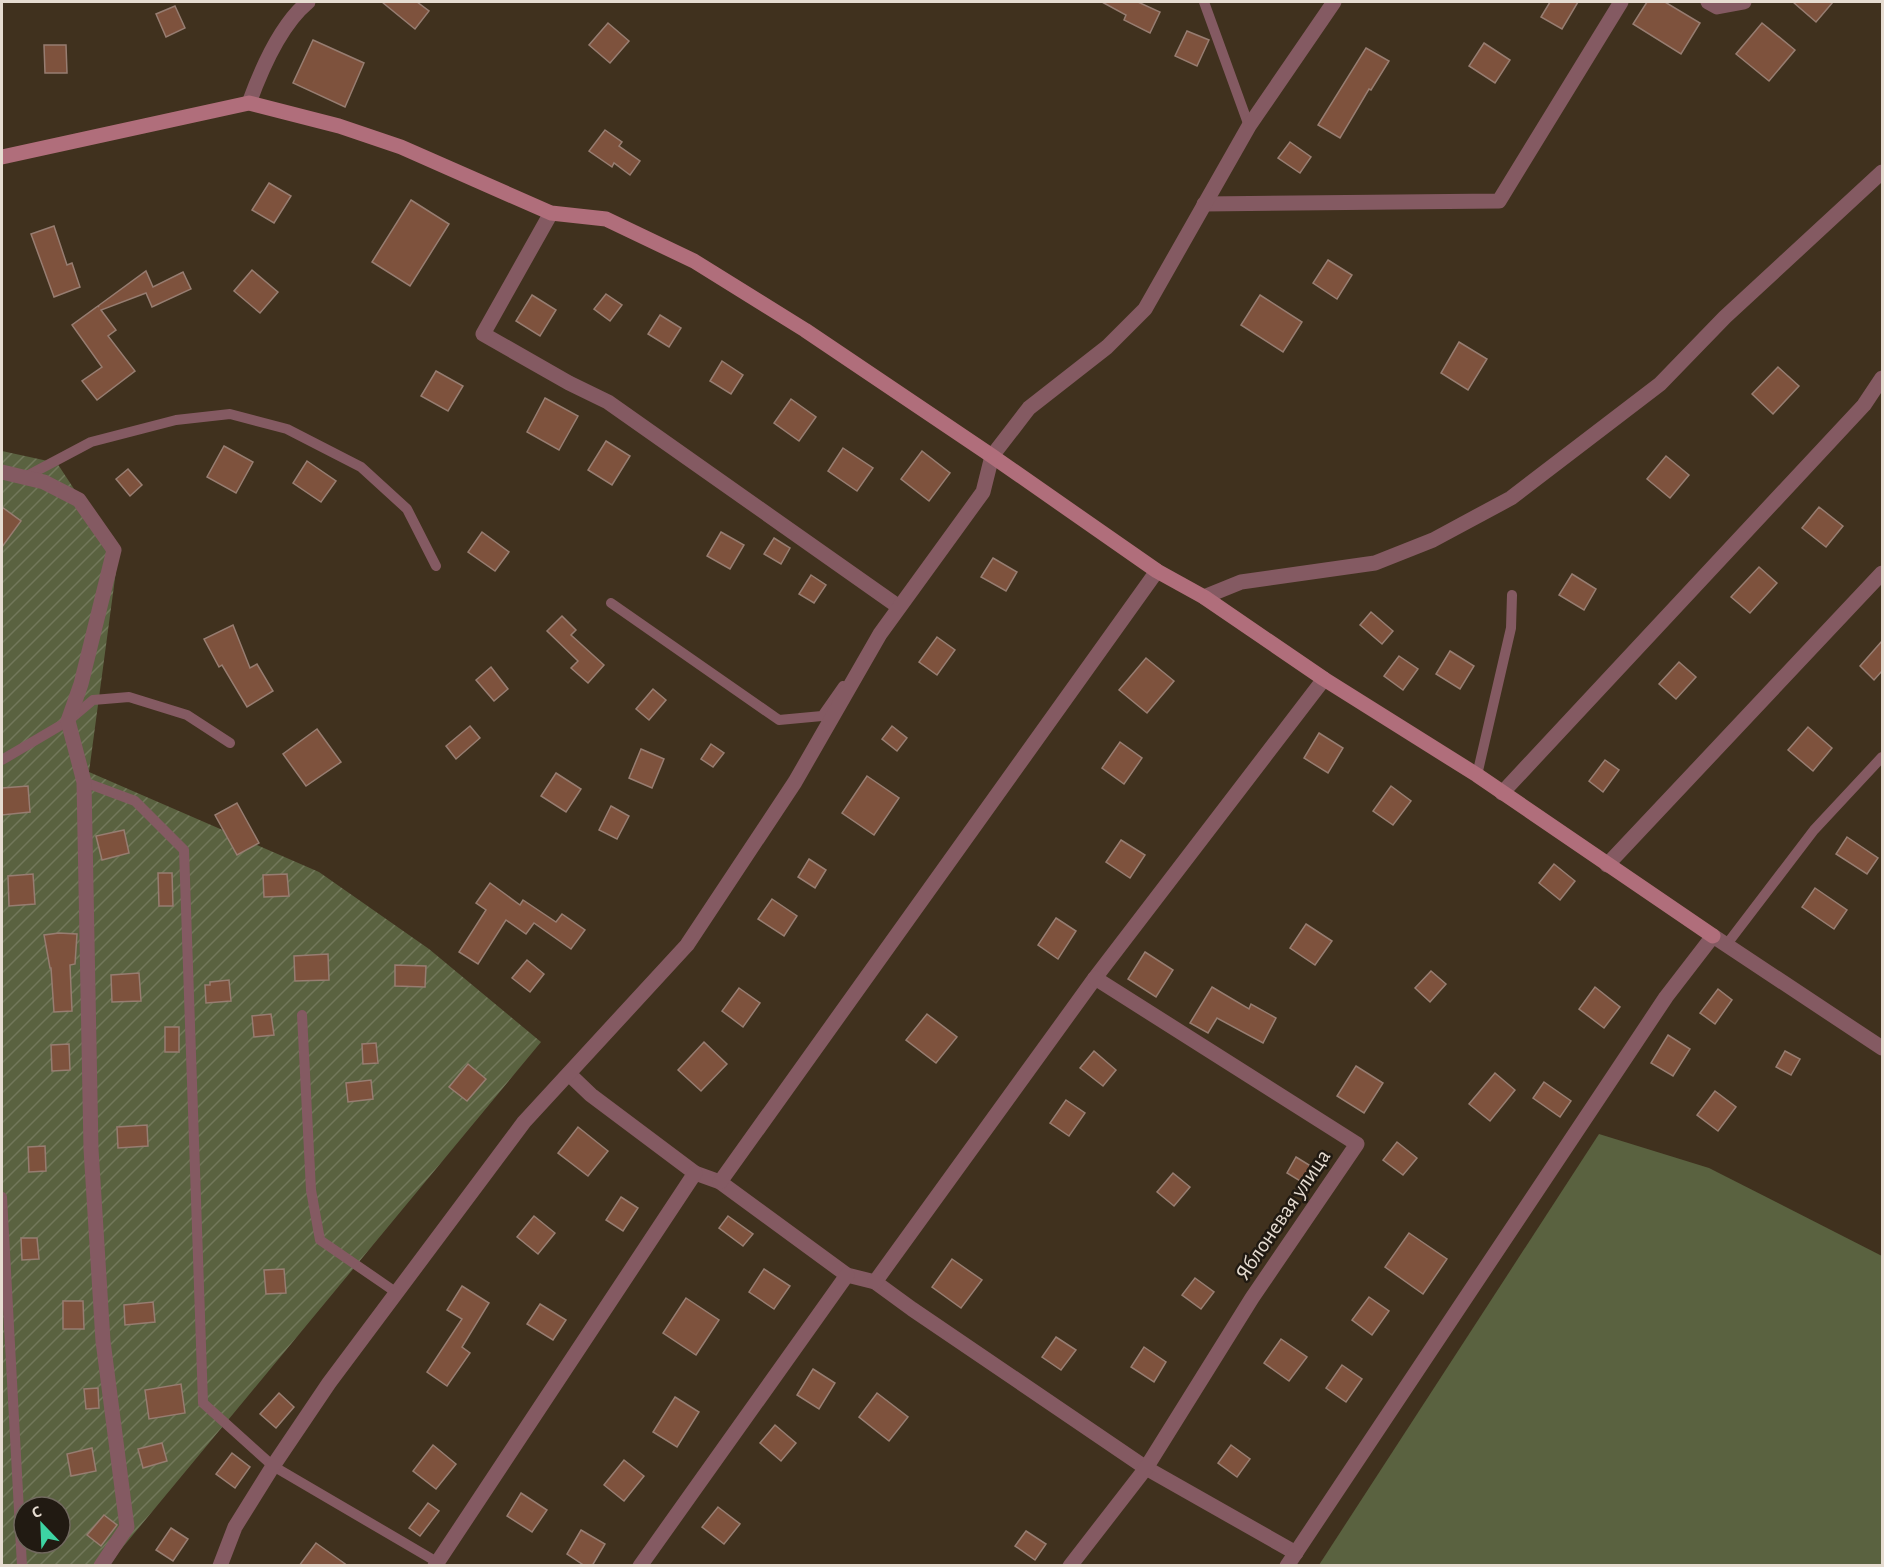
<svg xmlns="http://www.w3.org/2000/svg" width="1884" height="1567" viewBox="0 0 1884 1567" font-family="'Alegreya Sans',sans-serif">
<defs>
<pattern id="garden-furrows" width="10" height="10" patternUnits="userSpaceOnUse" patternTransform="scale(1.5)"><rect width="10" height="10" fill="#5a6240"/><path d="M-1 1l2-2M0 10L10 0M9 11l2-2" fill="none" stroke="#72785b"/></pattern>
</defs>
<rect width="100%" height="100%" fill="#40311e"/>
<!-- green -->
<polygon fill="#5a6240" points="1599,1134 1709,1168 1882,1256 1882,1565 1319,1565"/>
<!-- garden -->
<path fill="url(#garden-furrows)" fill-rule="evenodd" d="M2,451l55,12 61,93 -29,216 230,100 110,77 112,93 -433,523 -106,1zM24,1507h36v36h-36z"/>
<!-- building -->
<g fill="#7e523d" stroke="#977d71" stroke-width="1.5">
<polygon points="382,2 417,2 429,11 415,29"/>
<polygon points="1102,2 1138,2 1160,12 1150,33 1124,20 1126,15"/>
<polygon points="1550,2 1578,2 1562,29 1541,17"/>
<polygon points="1647,2 1665,2 1700,23 1681,54 1633,24"/>
<polygon points="1793,2 1833,2 1816,22"/>
<polygon points="175,6 185,28 166,37 156,14"/>
<polygon points="608,23 629,41 610,63 589,45"/>
<polygon points="1762,23 1795,50 1769,81 1736,54"/>
<polygon points="1187,31 1209,40 1197,66 1175,56"/>
<polygon points="313,40 364,63 345,107 293,83"/>
<polygon points="1484,43 1510,60 1495,83 1469,66"/>
<polygon points="44,45 66,45 67,73 45,73"/>
<polygon points="1366,48 1389,61 1371,90 1369,89 1340,138 1318,125"/>
<polygon points="605,130 622,142 619,146 640,161 630,175 614,163 612,167 589,151"/>
<polygon points="1290,142 1311,157 1300,173 1278,158"/>
<polygon points="269,183 291,196 274,223 252,210"/>
<polygon points="411,200 449,224 410,286 372,262"/>
<polygon points="54,226 67,265 72,263 80,287 54,297 31,234"/>
<polygon points="1328,260 1352,275 1337,299 1313,283"/>
<polygon points="252,270 278,292 260,313 234,291"/>
<polygon points="146,271 153,287 183,272 191,289 152,307 146,293 101,310 116,330 108,336 135,371 97,400 82,381 102,367 72,325 98,306 99,307 98,306"/>
<polygon points="606,294 622,305 610,321 594,309"/>
<polygon points="532,295 556,310 540,336 516,321"/>
<polygon points="1260,295 1302,322 1283,352 1241,325"/>
<polygon points="660,315 681,328 669,347 648,334"/>
<polygon points="1459,342 1487,359 1468,390 1441,373"/>
<polygon points="722,361 743,375 731,394 710,381"/>
<polygon points="1778,367 1799,386 1773,414 1752,394"/>
<polygon points="436,371 463,386 448,411 421,396"/>
<polygon points="545,398 578,416 559,450 527,432"/>
<polygon points="791,399 816,417 799,441 774,423"/>
<polygon points="606,441 630,456 612,485 588,470"/>
<polygon points="224,446 253,462 236,493 207,477"/>
<polygon points="843,448 873,468 857,491 828,471"/>
<polygon points="922,451 950,473 929,501 901,479"/>
<polygon points="1666,456 1689,475 1670,498 1647,479"/>
<polygon points="307,461 336,481 321,502 293,483"/>
<polygon points="128,469 142,485 130,496 116,479"/>
<polygon points="2,507 21,521 2,547"/>
<polygon points="1819,507 1843,526 1826,547 1802,528"/>
<polygon points="482,532 509,552 495,571 468,552"/>
<polygon points="721,532 744,545 730,569 707,556"/>
<polygon points="774,538 790,548 781,564 764,554"/>
<polygon points="993,558 1017,572 1006,591 981,577"/>
<polygon points="1759,567 1777,583 1750,613 1731,597"/>
<polygon points="1572,574 1596,589 1584,610 1559,595"/>
<polygon points="811,575 826,585 814,603 799,594"/>
<polygon points="1371,612 1393,631 1382,644 1360,625"/>
<polygon points="562,616 576,630 571,635 604,665 588,683 571,668 578,661 547,631"/>
<polygon points="233,625 250,668 257,664 273,691 247,707 222,665 219,667 204,639"/>
<polygon points="937,637 955,650 937,675 919,662"/>
<polygon points="1882,641 1882,671 1874,680 1860,666"/>
<polygon points="1450,651 1474,666 1460,689 1436,674"/>
<polygon points="1399,656 1418,669 1403,690 1384,676"/>
<polygon points="1146,658 1174,681 1147,713 1119,690"/>
<polygon points="1679,662 1696,677 1676,699 1659,684"/>
<polygon points="491,667 508,689 494,701 476,680"/>
<polygon points="653,689 666,700 649,720 636,709"/>
<polygon points="470,726 480,738 456,759 446,746"/>
<polygon points="892,726 907,738 897,751 882,739"/>
<polygon points="1808,727 1832,748 1813,771 1788,750"/>
<polygon points="317,729 341,762 306,786 283,754"/>
<polygon points="1319,733 1343,748 1328,773 1304,758"/>
<polygon points="1120,742 1142,758 1124,784 1102,768"/>
<polygon points="711,744 724,753 713,767 701,759"/>
<polygon points="641,749 664,759 652,788 629,778"/>
<polygon points="1605,760 1619,770 1603,792 1589,781"/>
<polygon points="556,773 581,789 566,812 541,796"/>
<polygon points="867,776 899,798 874,835 842,813"/>
<polygon points="28,786 30,812 2,815 2,788"/>
<polygon points="1391,786 1411,801 1393,825 1373,811"/>
<polygon points="237,803 259,843 237,855 215,815"/>
<polygon points="611,806 629,816 617,839 599,830"/>
<polygon points="124,830 129,853 102,860 96,836"/>
<polygon points="1847,837 1878,858 1867,874 1836,854"/>
<polygon points="1121,840 1145,855 1130,878 1106,862"/>
<polygon points="809,859 826,870 815,888 798,877"/>
<polygon points="1554,864 1575,881 1560,900 1539,883"/>
<polygon points="158,873 172,873 173,906 159,906"/>
<polygon points="33,874 35,904 9,906 8,876"/>
<polygon points="287,874 289,896 264,897 263,875"/>
<polygon points="490,883 520,905 523,900 556,922 562,914 585,930 571,949 534,923 526,934 506,920 478,964 459,952 486,910 476,903"/>
<polygon points="1815,888 1847,910 1834,929 1802,907"/>
<polygon points="772,899 797,916 784,936 758,919"/>
<polygon points="1056,918 1076,931 1058,959 1038,945"/>
<polygon points="1306,924 1332,941 1315,965 1290,948"/>
<polygon points="59,933 77,934 75,964 70,965 72,1011 54,1012 51,968 50,968 44,935"/>
<polygon points="1145,952 1173,970 1156,997 1128,979"/>
<polygon points="328,954 329,980 295,981 294,956"/>
<polygon points="527,960 544,974 530,992 512,978"/>
<polygon points="395,965 426,966 425,987 395,986"/>
<polygon points="1431,971 1446,984 1430,1002 1415,988"/>
<polygon points="139,973 141,1001 112,1002 111,975"/>
<polygon points="229,980 231,1001 206,1003 205,985 210,985 210,982"/>
<polygon points="1212,987 1249,1009 1251,1004 1276,1018 1263,1043 1217,1018 1208,1033 1190,1023"/>
<polygon points="1595,987 1620,1007 1604,1028 1579,1009"/>
<polygon points="739,988 760,1003 743,1027 722,1011"/>
<polygon points="1718,989 1732,1000 1715,1024 1700,1013"/>
<polygon points="271,1014 274,1035 254,1037 252,1016"/>
<polygon points="927,1014 957,1037 936,1063 906,1040"/>
<rect x="165" y="1027" width="14" height="25"/>
<polygon points="1668,1035 1690,1049 1673,1076 1651,1063"/>
<polygon points="704,1042 727,1064 701,1091 678,1070"/>
<polygon points="376,1043 378,1063 363,1064 362,1044"/>
<polygon points="69,1044 70,1070 52,1071 51,1045"/>
<polygon points="1094,1051 1116,1070 1103,1086 1080,1068"/>
<polygon points="1785,1051 1800,1059 1791,1075 1776,1067"/>
<polygon points="468,1064 486,1079 467,1101 449,1087"/>
<polygon points="1356,1066 1383,1083 1364,1113 1337,1096"/>
<polygon points="1495,1073 1515,1090 1490,1121 1469,1104"/>
<polygon points="371,1080 373,1099 348,1102 346,1083"/>
<polygon points="1544,1082 1571,1101 1560,1117 1533,1098"/>
<polygon points="1715,1091 1736,1107 1718,1131 1697,1115"/>
<polygon points="1066,1100 1085,1113 1069,1136 1050,1123"/>
<polygon points="147,1125 148,1146 118,1148 117,1127"/>
<polygon points="578,1127 608,1151 588,1176 558,1153"/>
<polygon points="1397,1142 1417,1158 1403,1175 1383,1160"/>
<polygon points="45,1146 46,1171 29,1172 28,1147"/>
<polygon points="1296,1157 1314,1168 1305,1184 1287,1173"/>
<polygon points="1173,1173 1190,1187 1174,1206 1157,1192"/>
<polygon points="621,1197 638,1208 623,1231 606,1220"/>
<polygon points="534,1216 555,1233 538,1254 517,1237"/>
<polygon points="728,1216 753,1234 743,1246 719,1228"/>
<polygon points="1409,1233 1447,1259 1423,1294 1385,1267"/>
<polygon points="21,1238 37,1238 39,1259 22,1260"/>
<polygon points="952,1259 982,1280 961,1308 932,1287"/>
<polygon points="284,1269 286,1293 266,1294 264,1270"/>
<polygon points="764,1269 790,1286 774,1309 749,1292"/>
<polygon points="1195,1278 1214,1292 1201,1309 1182,1295"/>
<polygon points="462,1286 489,1303 462,1347 470,1353 447,1386 427,1372 462,1319 447,1310"/>
<polygon points="1369,1297 1389,1311 1372,1335 1352,1320"/>
<polygon points="686,1298 719,1320 696,1355 663,1333"/>
<polygon points="63,1301 83,1301 84,1329 63,1329"/>
<polygon points="153,1302 155,1322 125,1325 124,1305"/>
<polygon points="540,1304 566,1320 553,1340 527,1324"/>
<polygon points="1056,1337 1076,1350 1061,1370 1042,1357"/>
<polygon points="1281,1339 1307,1357 1289,1381 1264,1363"/>
<polygon points="1144,1347 1166,1362 1154,1382 1131,1367"/>
<polygon points="1342,1365 1362,1379 1346,1402 1326,1388"/>
<polygon points="813,1369 835,1383 819,1409 797,1395"/>
<polygon points="181,1384 185,1413 149,1419 145,1390"/>
<polygon points="98,1388 99,1408 86,1409 84,1389"/>
<polygon points="279,1393 294,1407 276,1428 260,1414"/>
<polygon points="877,1393 908,1417 889,1441 859,1417"/>
<polygon points="675,1397 699,1412 677,1447 653,1432"/>
<polygon points="775,1425 796,1443 781,1461 760,1443"/>
<polygon points="162,1443 167,1461 143,1468 138,1449"/>
<polygon points="433,1445 456,1464 436,1489 413,1471"/>
<polygon points="1231,1445 1250,1459 1237,1477 1218,1463"/>
<polygon points="92,1448 96,1471 71,1476 67,1454"/>
<polygon points="232,1453 250,1467 235,1488 216,1474"/>
<polygon points="624,1460 644,1476 624,1501 604,1485"/>
<polygon points="521,1493 547,1510 532,1532 507,1516"/>
<polygon points="428,1503 439,1511 420,1536 409,1528"/>
<polygon points="718,1507 740,1524 724,1544 702,1527"/>
<polygon points="104,1515 117,1525 101,1546 87,1535"/>
<polygon points="171,1528 188,1539 173,1561 156,1550"/>
<polygon points="581,1530 605,1544 592,1566 585,1566 567,1554"/>
<polygon points="1026,1531 1046,1544 1035,1560 1015,1546"/>
<polygon points="316,1543 348,1566 299,1566"/>
</g>
<g fill="none" stroke-linecap="round" stroke-linejoin="round">
<!-- lane -->
<g stroke="#845a62" stroke-width="10">
<polyline points="1204,2 1249,126"/>
<polyline points="25,477 91,442 176,420 230,414 287,429 361,467 407,509 436,566"/>
<polyline points="611,603 779,720 822,716 843,686"/>
<polyline points="2,760 68,721 93,700 129,697 187,715 230,743"/>
<polyline points="1477,775 1511,628 1512,595"/>
<polyline points="84,782 135,801 184,850 203,1403 273,1466 437,1562"/>
<polyline points="1727,944 1814,830 1882,757"/>
<polyline points="302,1015 311,1190 320,1240 397,1293"/>
<polyline points="2,1197 22,1566"/>
</g>
<!-- street -->
<g stroke="#845a62" stroke-width="15">
<polyline points="1708,2 1717,7 1744,2"/>
<path d="M249,103c12,-33 31,-78 59,-101"/>
<polyline points="1204,204 1499,201 1621,2"/>
<polyline points="551,213 483,334 569,383 608,402 899,607"/>
<polyline points="2,472 44,482 79,500 114,550 81,684 68,721 84,782 91,1149 103,1341 127,1527 101,1566"/>
<polyline points="1204,597 1241,582 1375,563 1433,540 1511,498 1660,384 1725,317 1882,172"/>
<polyline points="1502,793 1864,405 1882,378"/>
<polyline points="1607,865 1882,573"/>
<polyline points="569,1074 591,1095 695,1173 720,1182 847,1275 875,1282 912,1309 1146,1468 1296,1553"/>
<polyline points="720,1182 1157,571"/>
<polyline points="875,1282 1095,978 1324,679"/>
<polyline points="220,1566 235,1527 273,1466 329,1383 524,1122 687,945 795,782 880,634 983,492 992,456 1029,408 1107,347 1145,309 1249,126 1334,2"/>
<polyline points="435,1566 695,1173"/>
<polyline points="640,1566 847,1275"/>
<polyline points="1070,1566 1146,1468 1252,1298 1357,1144 1095,978"/>
<polyline points="1287,1566 1666,997 1713,936 1882,1048"/>
</g>
<!-- secondary -->
<polyline stroke="#b06e7b" stroke-width="15" points="2,157 249,103 339,126 401,147 551,213 606,219 694,261 805,330 992,456 1157,571 1204,597 1324,679 1477,775 1713,936"/>
</g>
<g text-anchor="middle" stroke-width="5" stroke-linejoin="round" paint-order="stroke">
<!-- street labels -->
<g font-size="22" fill="#e6dcd1" stroke="#211a12">
<text transform="translate(1282 1214) rotate(-56)" y="8">Яблоневая улица</text>
</g>
</g>
<!-- border -->
<rect width="1884" height="1567" fill="none" stroke="#e6dcd1" stroke-width="6"/>
<!-- north arrow -->
<g transform="translate(42 1525) rotate(337)"><circle r="28" fill="#211a12" stroke="#70685e" stroke-width="1.5"/>
<path d="M0-4.5L10 22L0 15L-10 22Z" fill="#3dd4a3"/>
<text y="-9" font-size="16" font-weight="bold" text-anchor="middle" fill="#e6dcd1">С</text>
</g>
</svg>
